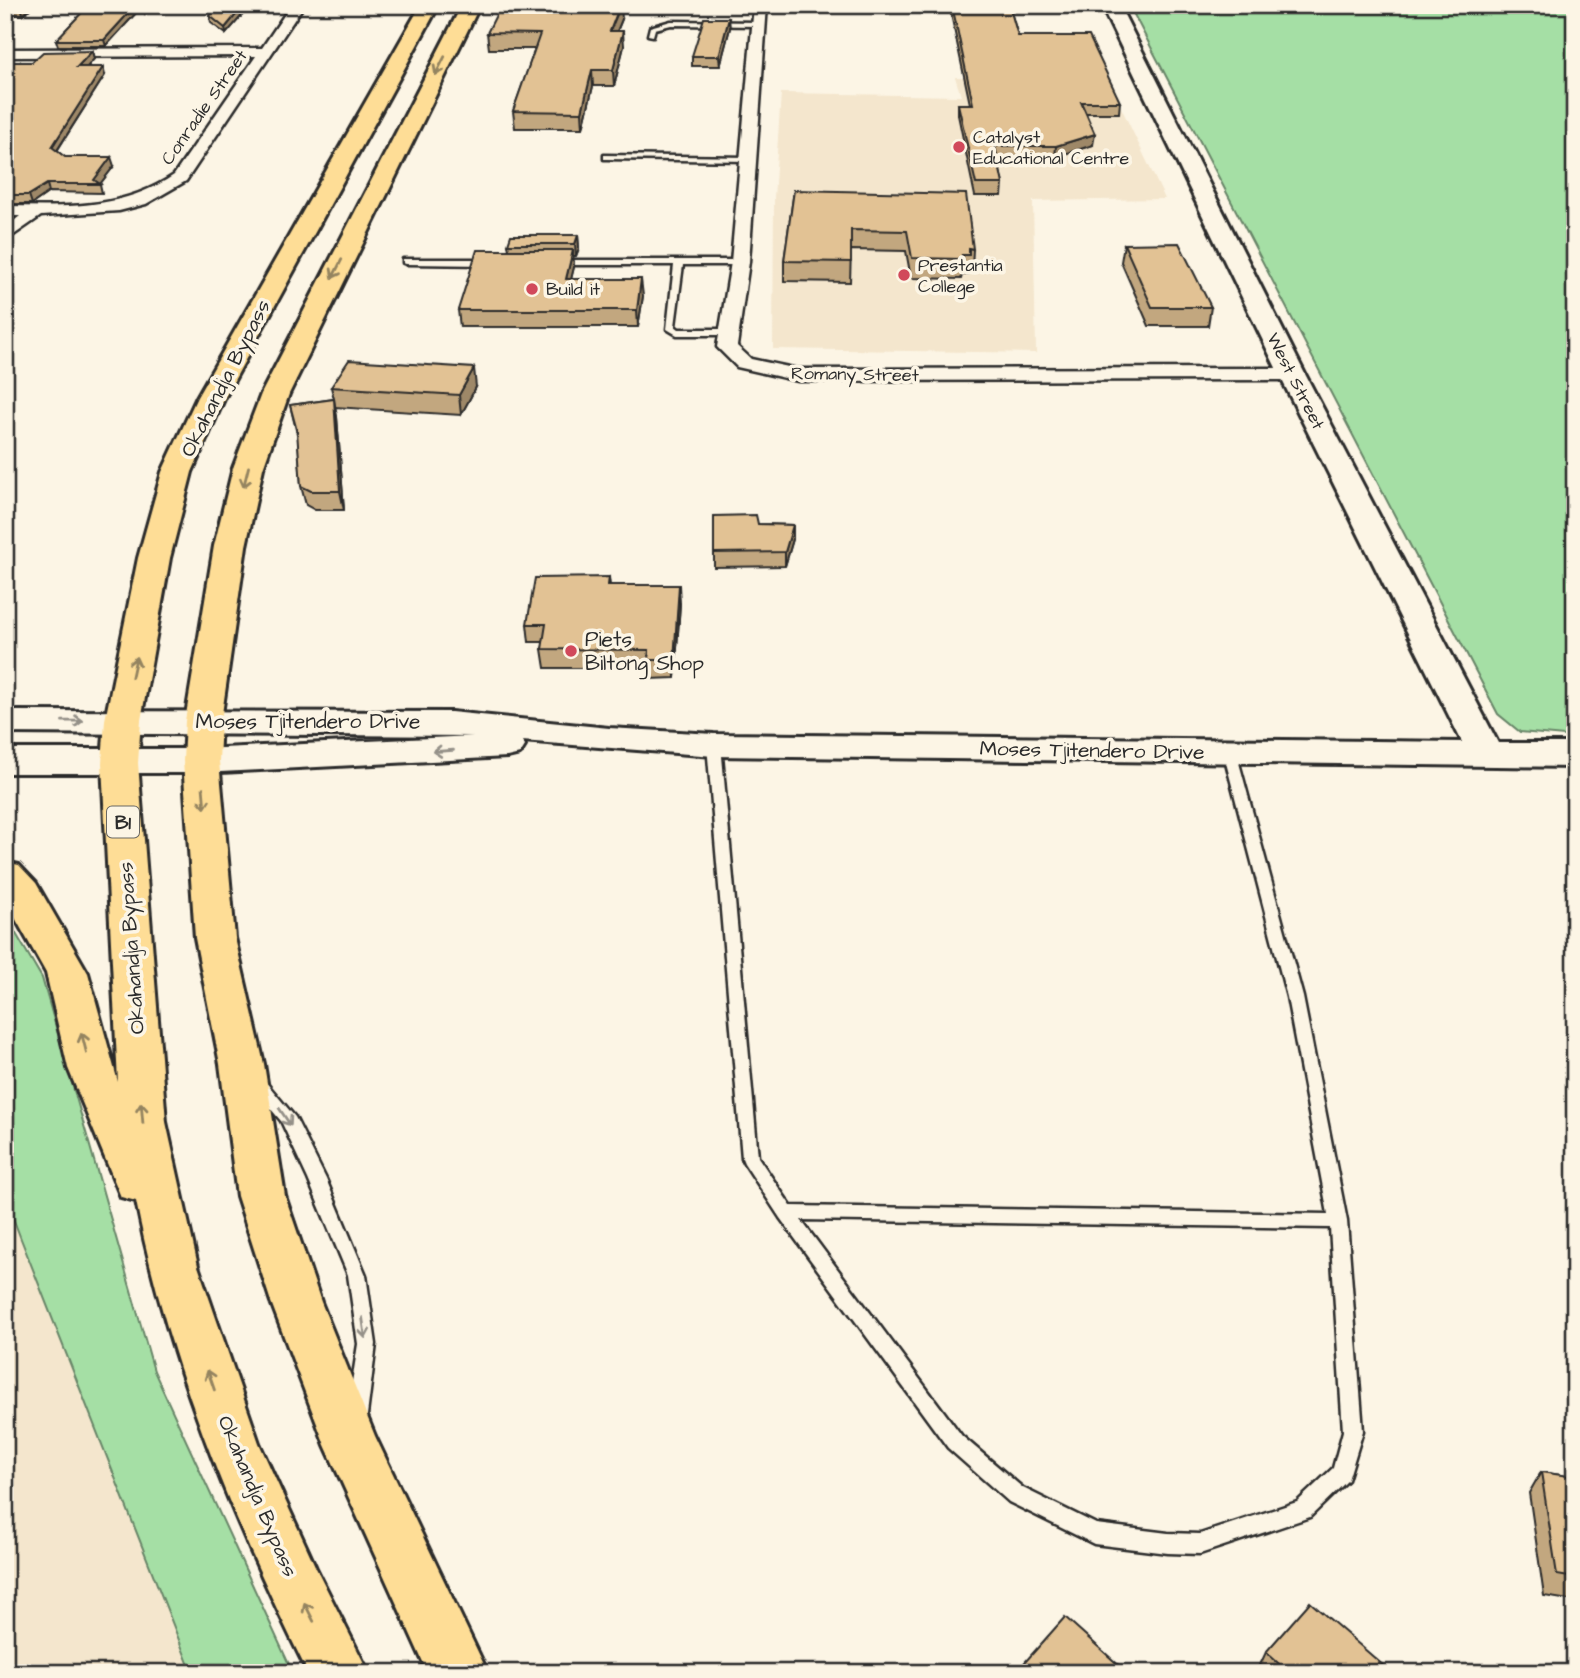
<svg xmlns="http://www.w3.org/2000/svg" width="1580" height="1678" viewBox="0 0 1580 1678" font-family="'Architects Daughter',sans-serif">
<rect width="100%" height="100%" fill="#fcf5e5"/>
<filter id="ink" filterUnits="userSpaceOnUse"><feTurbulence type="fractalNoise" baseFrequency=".0143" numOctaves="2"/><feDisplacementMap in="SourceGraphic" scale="14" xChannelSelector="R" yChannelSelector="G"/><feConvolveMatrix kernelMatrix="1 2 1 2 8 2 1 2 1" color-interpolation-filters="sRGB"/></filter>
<g filter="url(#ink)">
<!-- built -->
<g fill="#f4e6cd">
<polygon points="1106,76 1165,199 1033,201 1036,353 773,349 774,198 781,93 961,96 955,77"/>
<polygon points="5,1197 21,1239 192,1673 5,1673"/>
</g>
<!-- green -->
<g fill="#a5dfa5" stroke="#688568" stroke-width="2">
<polygon points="1129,5 1575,5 1575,737 1520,732 1498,714"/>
<polygon points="5,915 42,978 154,1371 293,1673 192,1673 21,1239 5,1197"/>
</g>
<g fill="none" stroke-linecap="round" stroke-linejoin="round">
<defs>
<g id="lane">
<polygon points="671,21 759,22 762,24 759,26 671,25 655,29 653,36 648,35 650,27"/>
<polygon points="604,155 748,157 752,159 748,161 607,159 604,159"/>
<polygon points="403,259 490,259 494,262 490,265 406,264 403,263"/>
<polygon points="553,260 743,260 743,264 740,265 683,265 675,326 679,329 728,329 733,332 728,335 677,335 667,329 674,265 556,265 553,264"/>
<path d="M714,741l7,4 37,412 33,49 537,8 -41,-217 -64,-246 2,-3h10l68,249 44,224 16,210 -15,49 -38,37 -110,37 -32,-1 -74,-9 -85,-42 -61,-54 -168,-230 -36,-55 -2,-5 -35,-413zM801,1220l529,8 13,203 -10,37 -36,34 -97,32 -32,-1 -72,-9 -73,-36 -61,-52z"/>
<polygon points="258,1078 264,1080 295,1117 326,1179 366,1275 376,1344 367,1415 364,1421 357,1424 350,1421 347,1415 358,1344 348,1275 308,1179 281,1121 250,1084 252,1080"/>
</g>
<g id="street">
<path d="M291,5h13l-118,176 -40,23 -27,7 -78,5 -36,25v-13l15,-12h-15v-10c61,1 117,4 169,-31l82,-119 -251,1v-8l257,-1z"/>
<polygon points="754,5 767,5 749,262 737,346 751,359 798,369 1292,368 1302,374 1292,380 798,381 737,367 717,347 731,262"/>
</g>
<polygon id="secondary" points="1101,5 1119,5 1305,374 1498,743 1575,743 1575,767 714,756 522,741 525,746 520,754 507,757 201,773 5,773 5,749 201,749 473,736 5,733 5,711 451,712 609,728 714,734 1462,742 1279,374"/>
<g id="highway">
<path d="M421,5h18l-214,392 -33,75 -22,86 -29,162 -3,43 28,359 32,144 61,177 57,125 53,105h-61c-74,-149 -140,-308 -172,-472l-15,-4 -53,-129 -22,-95 -41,-73v-38l14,3 17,18 52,90 30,109 -16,-319 3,-43 33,-162 24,-86 35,-75z"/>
<polygon points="462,5 480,5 289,394 263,468 246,546 221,721 219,761 235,938 264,1064 285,1196 321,1302 375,1436 488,1673 428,1673 325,1445 271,1302 237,1196 220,1064 195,938 183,761 185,721 214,546 233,468 261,394"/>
</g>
</defs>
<!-- lane casing -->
<use href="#lane" stroke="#2b2b2b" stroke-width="5"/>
<!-- street casing -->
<use href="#street" stroke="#2b2b2b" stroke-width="5"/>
<!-- secondary casing -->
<use href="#secondary" stroke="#2b2b2b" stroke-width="6"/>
<!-- highway casing -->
<use href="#highway" stroke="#2b2b2b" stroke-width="6"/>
<!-- lane -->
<use href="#lane" fill="#fcf5e5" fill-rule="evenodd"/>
<!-- street -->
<use href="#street" fill="#fcf5e5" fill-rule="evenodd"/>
<!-- secondary -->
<use href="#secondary" fill="#fcf5e5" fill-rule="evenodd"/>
<!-- highway -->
<use href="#highway" fill="#fedd96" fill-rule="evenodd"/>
</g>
<!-- wall -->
<g fill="#c2a77f" stroke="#2b2b2b" stroke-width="2">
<polygon points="5,5 34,5 23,15 5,15"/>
<polygon points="89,5 150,5 145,13 136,13 106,46 58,46 56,40"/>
<polygon points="251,5 226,34 211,23 210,16"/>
<polygon points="949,5 1009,5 1018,36 1120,102 1119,113 1086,113 1093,145 1055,157 997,157 1003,184 1002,196 975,196 958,115 958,104 970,104"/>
<polygon points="622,19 617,31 624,46 614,86 593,86 583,128 515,128 513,111 535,49 489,49 487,33"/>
<polygon points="730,28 720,66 692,66 692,56"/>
<polygon points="92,51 94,59 87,67 105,75 57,151 65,157 114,166 100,184 102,193 49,192 32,204 5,204 5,62 32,62"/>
<polygon points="794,190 973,249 972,269 968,269 968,275 962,275 961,279 911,278 906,251 851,250 850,282 784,281 784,261"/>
<polygon points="578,235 579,248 576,256 573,256 574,267 571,279 643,296 638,327 460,327 458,310 509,250 508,244"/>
<polygon points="1124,244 1211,307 1208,326 1149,326 1121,262"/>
<polygon points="331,387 476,387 461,415 335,407 337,417 344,510 315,510 306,505 301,486 298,438 290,405 334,399"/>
<polygon points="714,516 758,524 793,525 793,539 785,566 714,567"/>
<polygon points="609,577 610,585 680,603 675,678 649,679 648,668 545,668 542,649 544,642 529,642 527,624"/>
<polygon points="1541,1472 1575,1477 1575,1601 1544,1596 1529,1493"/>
<polygon points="1266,1652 1392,1673 1269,1673 1260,1665"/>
</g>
<!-- shaded-wall -->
<g fill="#9e8868" stroke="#2b2b2b" stroke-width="2">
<polygon points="25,5 34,5 23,15 22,9"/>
<polygon points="145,5 150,5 145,13 144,7"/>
<polygon points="244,5 251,5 226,34 225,28"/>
<polygon points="621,5 622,19 611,46 610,31"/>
<polygon points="134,7 136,13 106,46 104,40"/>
<polygon points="729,18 730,28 720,66 719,56"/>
<polygon points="623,31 624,46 614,86 613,70"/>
<polygon points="92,51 94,59 80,75 77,67"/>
<polygon points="103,67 105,75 54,155 52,147"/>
<polygon points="592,70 593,86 583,128 582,112"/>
<polygon points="1095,134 1093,145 1055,157 1056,146"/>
<polygon points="111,157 114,166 100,184 94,180"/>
<polygon points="47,184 49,192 32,204 29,195"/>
<polygon points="7,210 9,219 5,221 5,211"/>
<polygon points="578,235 579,248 576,256 575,244"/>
<polygon points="573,250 574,267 567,296 566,279"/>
<polygon points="641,279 643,296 638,327 637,310"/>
<polygon points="474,368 476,387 461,415 459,395"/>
<polygon points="334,399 337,417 344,510 340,491"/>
<polygon points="793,525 793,539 785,566 785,552"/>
<polygon points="679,585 680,603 675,678 674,660"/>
</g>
<!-- building -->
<g fill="#e2c294" stroke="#2b2b2b" stroke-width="2">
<polygon points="5,5 25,5 22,9 5,9"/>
<polygon points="89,5 145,5 144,7 134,7 104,40 56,40"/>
<polygon points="218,5 244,5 225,28 210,16"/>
<polygon points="501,5 620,5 610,31 623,31 613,70 592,70 582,112 513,111 540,34 487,33"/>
<polygon points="952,5 1009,5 1018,36 1089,36 1120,102 1081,102 1095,134 1056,146 995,146 1003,184 976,184 958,104 973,104"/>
<polygon points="704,18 729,18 719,56 692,56"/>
<polygon points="92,51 77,67 103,67 52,147 65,157 111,157 94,180 100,184 47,184 29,195 5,195 5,62 32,62 43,52"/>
<polygon points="794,190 966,194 973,249 969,248 969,255 962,255 963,259 912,258 907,231 851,230 851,262 784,261"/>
<polygon points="511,235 578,235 575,244 508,244"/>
<polygon points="1179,243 1211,307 1152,307 1124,244"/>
<polygon points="477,250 573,250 566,279 641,279 637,310 458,310"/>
<polygon points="349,360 474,368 459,395 331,387"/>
<polygon points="334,399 340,491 311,491 301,486 297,431 290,405"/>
<polygon points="756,515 758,524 793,525 785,552 714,553 714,516"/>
<polygon points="609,577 608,585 679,585 674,660 648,660 649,650 542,649 546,624 527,624 535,578"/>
<polygon points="1541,1472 1575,1477 1575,1578 1557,1575"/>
<polygon points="1310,1602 1392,1673 1289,1673 1266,1652"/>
<polygon points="1065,1617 1124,1670 1122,1673 1009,1673 1015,1667 1018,1670"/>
</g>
<!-- one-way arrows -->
<defs><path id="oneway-shaft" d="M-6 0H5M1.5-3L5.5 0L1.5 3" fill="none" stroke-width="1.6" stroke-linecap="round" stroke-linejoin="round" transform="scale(1.75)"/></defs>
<g stroke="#948460">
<use href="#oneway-shaft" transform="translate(440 66) rotate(117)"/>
<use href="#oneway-shaft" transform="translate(337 269) rotate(117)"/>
<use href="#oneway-shaft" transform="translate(246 477) rotate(104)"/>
<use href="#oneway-shaft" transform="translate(134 667) rotate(-78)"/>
<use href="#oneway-shaft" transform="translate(204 798) rotate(85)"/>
<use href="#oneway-shaft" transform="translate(84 1043) rotate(-104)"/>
<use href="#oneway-shaft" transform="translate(142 1113) rotate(-95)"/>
<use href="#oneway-shaft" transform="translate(211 1380) rotate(-109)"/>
<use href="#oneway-shaft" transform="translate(309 1612) rotate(-117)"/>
</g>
<g stroke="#949088">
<use href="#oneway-shaft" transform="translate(73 721) rotate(-1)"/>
<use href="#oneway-shaft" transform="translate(443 751) rotate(176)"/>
<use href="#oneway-shaft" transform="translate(285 1117) rotate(56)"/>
<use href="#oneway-shaft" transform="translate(364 1328) rotate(82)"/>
</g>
</g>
<!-- markers -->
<g fill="#d1495b" stroke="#fcf5e5" stroke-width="2.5">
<circle cx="959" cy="147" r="7"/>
<circle cx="904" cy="275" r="7"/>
<circle cx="532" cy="289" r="7"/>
<circle cx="571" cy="651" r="7"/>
</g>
<g text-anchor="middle" stroke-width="7" stroke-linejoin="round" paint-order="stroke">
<!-- far-street labels -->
<g font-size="18" fill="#2b2b2b" stroke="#fcf5e5">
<text transform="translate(204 107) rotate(-55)" y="6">Conradie Street</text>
<text transform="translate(855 374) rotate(1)" y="6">Romany Street</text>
<text transform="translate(1296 381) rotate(63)" y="6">West Street</text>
</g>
<!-- far-poi labels -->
<g font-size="18" fill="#2b2b2b" stroke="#fcf5e5" text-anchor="start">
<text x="973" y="143">Catalyst<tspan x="973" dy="21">Educational Centre</tspan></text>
<text x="918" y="271">Prestantia<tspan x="918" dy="21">College</tspan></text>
<text x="546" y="295">Build it</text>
</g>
<!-- shield labels -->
<rect fill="#fcf5e5" stroke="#6a6863" stroke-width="2" x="107" y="806.5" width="32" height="31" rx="5"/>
<g font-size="19" font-weight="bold" fill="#2b2b2b">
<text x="123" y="829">B1</text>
</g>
<!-- street labels -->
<g font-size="21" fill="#2b2b2b" stroke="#fcf5e5">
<text transform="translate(225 378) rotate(-63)" y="7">Okahandja Bypass</text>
<text x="308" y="728">Moses Tjitendero Drive</text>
<text transform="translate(1092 750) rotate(1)" y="7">Moses Tjitendero Drive</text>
<text transform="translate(131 948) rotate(-94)" y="7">Okahandja Bypass</text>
<text transform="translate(258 1496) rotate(67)" y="7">Okahandja Bypass</text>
</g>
<!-- poi labels -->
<g font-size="21" fill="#2b2b2b" stroke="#fcf5e5" text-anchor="start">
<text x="585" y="646">Piets<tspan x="585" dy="24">Biltong Shop</tspan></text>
</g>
</g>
<!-- margin -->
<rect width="1580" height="1678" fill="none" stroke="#fcf5e5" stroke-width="28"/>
<rect x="14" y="14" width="1552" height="1650" fill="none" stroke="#2b2b2b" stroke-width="2.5" filter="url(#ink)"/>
</svg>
